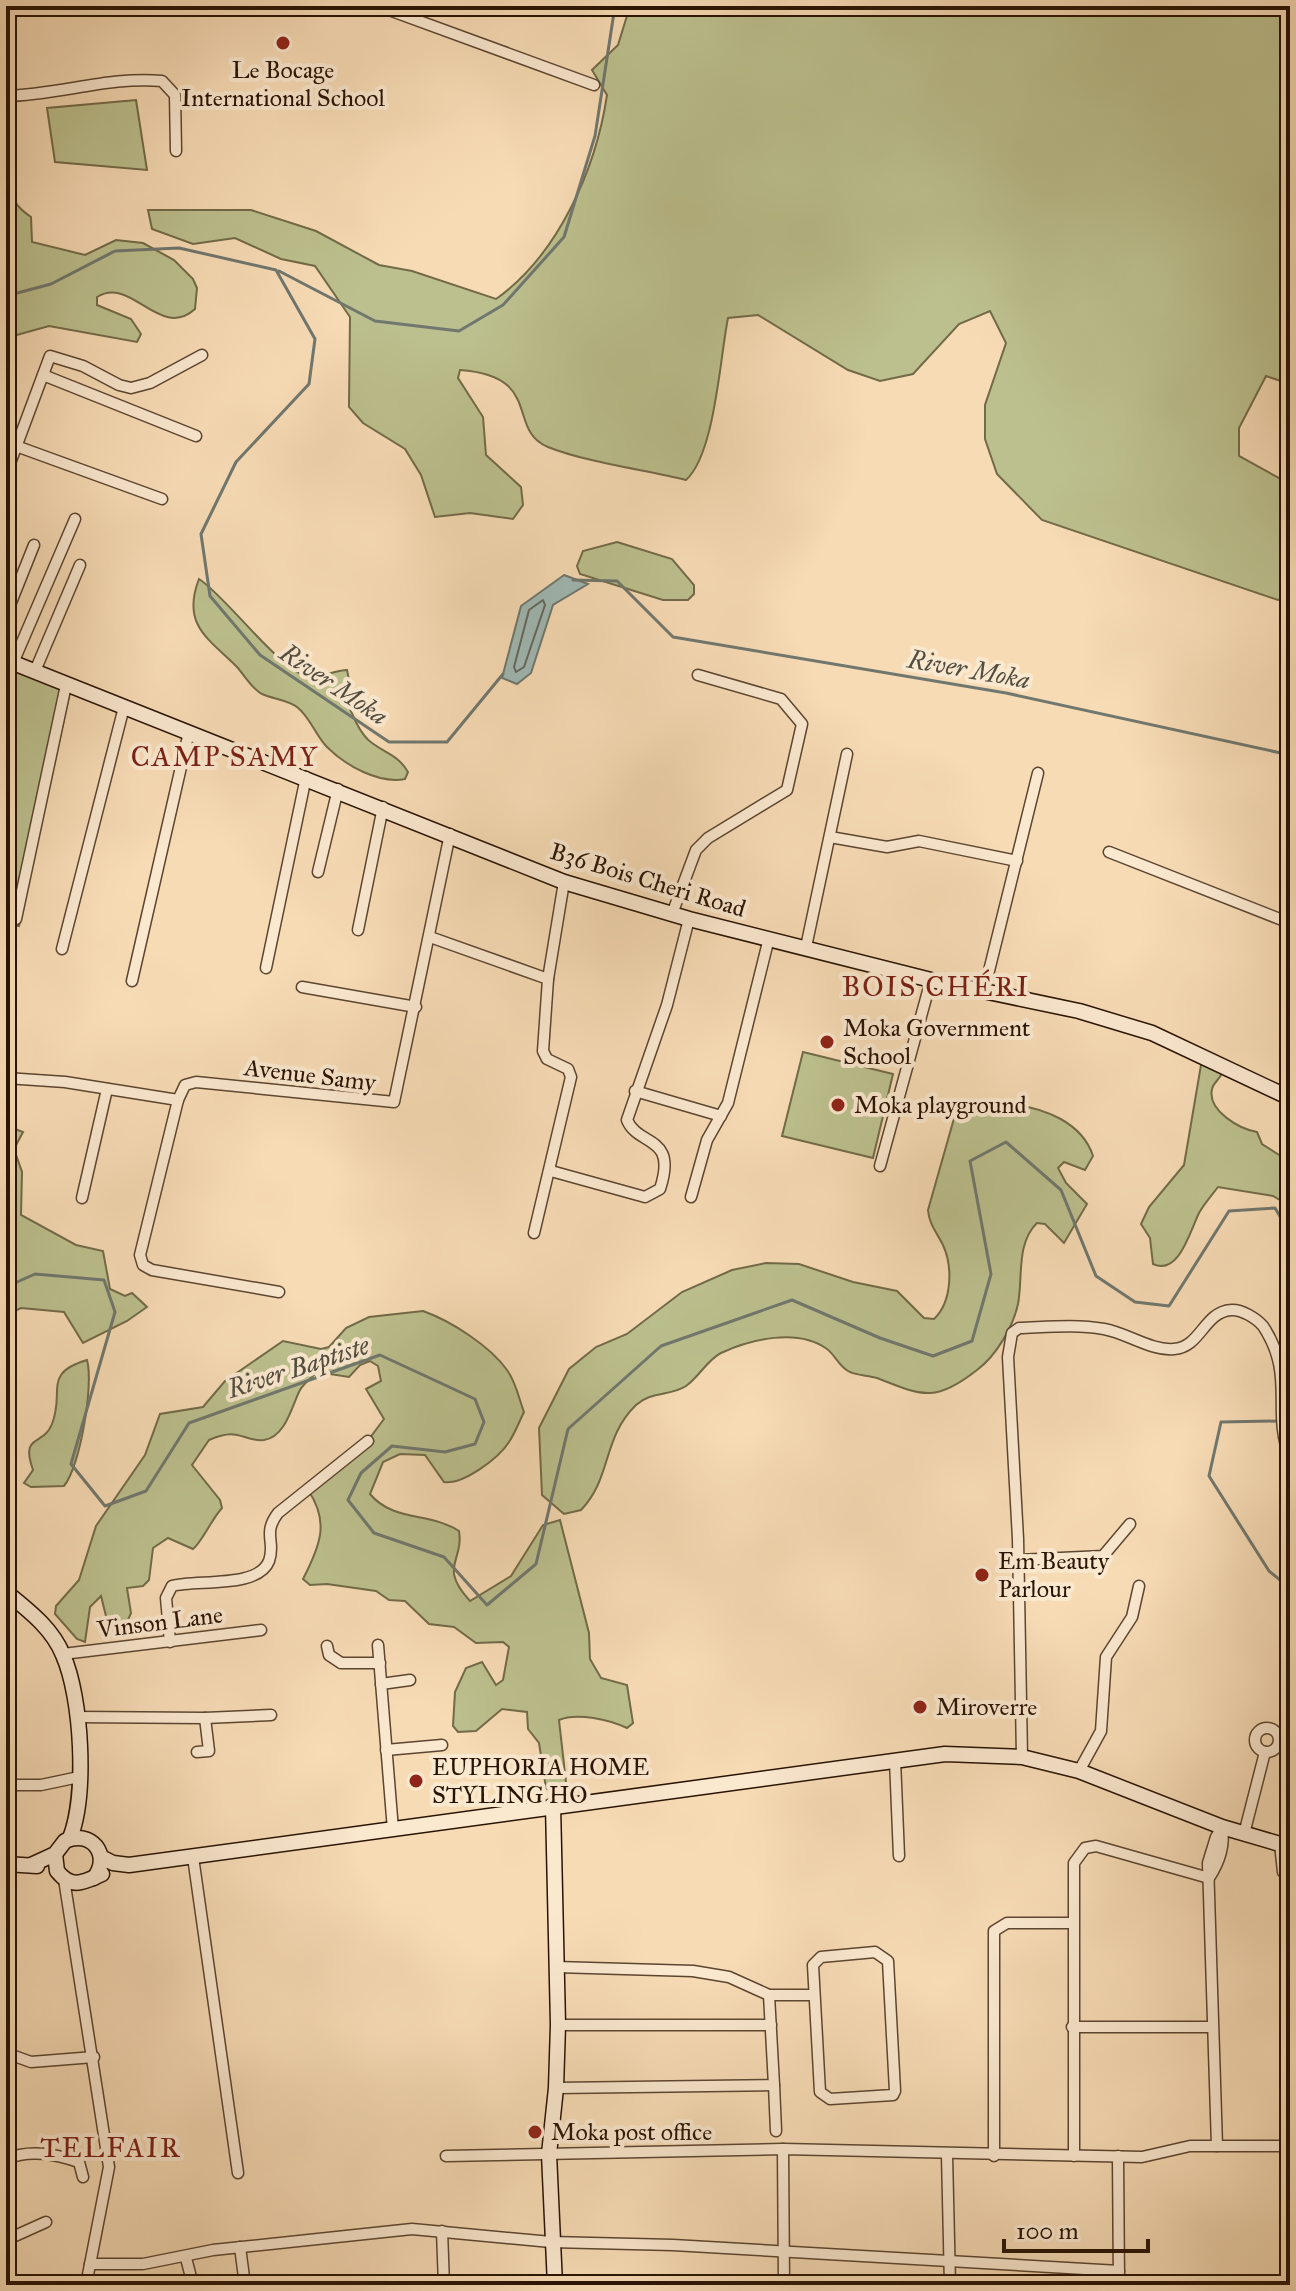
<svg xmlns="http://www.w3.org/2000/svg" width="1296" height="2291" viewBox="0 0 1296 2291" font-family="'IM FELL Great Primer',serif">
<rect width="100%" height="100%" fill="#f7dbb5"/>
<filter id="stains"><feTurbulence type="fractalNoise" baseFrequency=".0025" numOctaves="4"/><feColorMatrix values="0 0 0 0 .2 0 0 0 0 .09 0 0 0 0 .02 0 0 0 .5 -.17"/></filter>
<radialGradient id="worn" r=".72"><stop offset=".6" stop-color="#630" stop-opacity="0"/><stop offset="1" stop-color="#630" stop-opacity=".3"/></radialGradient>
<!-- green -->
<g fill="#bcc08e" stroke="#726a48" stroke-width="2">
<path d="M630,6h660v378l-24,-8 -27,52v28l51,28v112l-12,4 -236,-80 -45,-46 -12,-35v-34l21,-62 -16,-32 -31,13 -46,50 -33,7 -32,-11 -90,-55 -30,3c-8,39 -13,136 -42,162 -40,-10 -101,-18 -138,-33 -42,-17 -4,-71 -88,-77l-2,8 25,39 3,38 35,32 2,18 -10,14 -43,-6 -35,4 -14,-42 -16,-26 -42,-26 -14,-16 1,-90 -35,-51 -34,-7 -46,-21 -42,6 -41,-15 -4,-19h103l65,21 63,34 33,6 84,28c62,-44 100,-130 111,-204l-15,-25 26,-25z"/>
<polygon points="136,100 147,170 55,162 47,108"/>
<path d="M6,176l8,6c-2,19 1,24 17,35l1,25 53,13 31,-15 27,3 31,17 19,19 4,9 -2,21c-35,32 -64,-34 -98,-12v8l34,14 10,15 -4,8 -88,-16 -43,12z"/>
<polygon points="617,542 672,559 694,585 694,594 688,600 663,600 580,574 577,566 583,551"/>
<path d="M199,579c28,18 83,95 111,98 13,1 24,-7 37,-7l4,20 -5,7c4,14 14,38 26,46 15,11 26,12 36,29l-3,7c-26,5 -59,-13 -78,-32 -11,-11 -17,-30 -30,-40 -9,-7 -24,-8 -35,-13 -10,-5 -17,-18 -25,-27 -28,-28 -56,-42 -38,-88z"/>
<polygon points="6,662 71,687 19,926 6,924"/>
<polygon points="803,1052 893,1074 873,1158 782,1136"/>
<path d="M1209,1061l13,12c-2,6 -9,10 -10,16 -5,22 28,40 45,43l5,12 28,18v44l-17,-10 -55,-9c-6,8 -14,17 -19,26 -9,18 -20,63 -46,51l-3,-26 -9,-14 8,-17 35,-42 17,-100z"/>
<path d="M1011,1104c33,4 71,18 82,52l-8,14 -21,-8 -6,6 8,15 21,21 -23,39 -19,-19 -8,-1c-21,20 -14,55 -19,81 -5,23 -22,52 -41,66 -43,34 -56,25 -100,8 -9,-3 -21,-2 -29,-7 -9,-5 -13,-16 -21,-22 -29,-21 -76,-10 -106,4 -13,6 -22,24 -35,33 -15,10 -35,5 -50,19 -34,33 -24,73 -55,105l-17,4 -22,-19 -3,-67 30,-59 27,-22 31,-13 55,-42 50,-22 34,-7 33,1 54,18 44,9 27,27 10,1c18,-17 19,-52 9,-74 -6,-12 -14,-21 -15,-35l27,-95 15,-8z"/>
<polygon points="15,1129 23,1132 14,1149 22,1172 21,1215 76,1245 103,1251 110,1289 125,1296 132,1293 147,1307 127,1321 83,1343 64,1312 21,1308 6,1315 6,1130"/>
<path d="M423,1311c28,10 67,35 84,59 9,12 12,29 17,42 -5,10 -9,21 -15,30 -10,16 -46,43 -65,40l-19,-27 -25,-1 -17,8 -13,32c23,28 60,18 89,37 5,31 -21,35 11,70l41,-25 32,-51 17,-5 29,113 1,26 11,19 26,7 6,38 -6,5c-17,-8 -50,-16 -68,-8l8,71 -6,5 -15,-8 -7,-45 -11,-14 -1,-17 -25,-3 -26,22 -18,1 -5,-6 2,-34 11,-24 16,-6 14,23 7,-5 6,-33 -6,-5 -27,1 -22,-16 -25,-3 -24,-23 -16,-1 -13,-9 -49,-7 -17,1 -7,-6c17,-33 27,-57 5,-89l61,-51 15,-20 -18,-30 15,-8 -3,-15 -8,-5 -10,4 -11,12 -32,-5c-5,5 -14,12 -17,18 -8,15 -14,47 -36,50 -22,2 -24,-14 -55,0l-17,25 28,35 2,8c-11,12 -20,34 -29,41l-25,-11 -15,10 -4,32 -6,6 -16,2 4,25 -7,16 -8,3 -7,-4 -8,-32 -11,11 -5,35 -8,-3 -22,-25 1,-8 23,-26 17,-54 49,-71 15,-41 43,-7 22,-26 58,-40 38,8 8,-2 17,-19 23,-11z"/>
<path d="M87,1360c7,24 -7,107 -23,126l-33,1 -7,-4 9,-13c-13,-37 10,-23 19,-46 13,-32 -10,-51 35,-64z"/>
</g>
<!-- water -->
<polygon fill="#9fb9b5" stroke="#70776e" stroke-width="2" points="564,575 588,584 553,605 531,673 517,684 502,678 521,606"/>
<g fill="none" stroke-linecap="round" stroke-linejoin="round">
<!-- shore -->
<polygon stroke="#64665c" stroke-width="2" points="543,600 545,605 524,667 516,672 514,667 529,610"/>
<!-- stream -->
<g stroke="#70776e" stroke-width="3">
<polyline points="279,271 375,321 459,331 503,305 564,237 595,136 615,6"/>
<polyline points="6,296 51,284 115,251 179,248 276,270 315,339 309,384 236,462 201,534 210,596 260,655 389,742 447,742 503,674"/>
<polyline points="573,580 617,581 673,637 1006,693 1290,755"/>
<polyline points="6,1287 35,1274 104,1280 115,1312 71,1464 105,1506 146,1491 189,1423 380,1355 475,1399 484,1422 475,1444 445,1452 392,1446 361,1473 348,1500 374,1533 444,1557 487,1605 536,1564 568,1429 661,1346 792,1300 880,1338 933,1356 972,1341 991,1274 970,1161 1006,1142 1061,1190 1096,1276 1135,1302 1169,1306 1229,1211 1275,1208 1290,1233"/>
<polyline points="1278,1421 1221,1422 1209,1476 1269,1571 1290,1588"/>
</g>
<defs>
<g id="street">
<polyline points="378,6 594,85"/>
<path d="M6,96c53,-1 104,-20 156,-15l13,14 1,56"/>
<polyline points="43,375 196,436"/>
<polyline points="16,446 162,499"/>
<polyline points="6,474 50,356 83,366 119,385 131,388 150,383 202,355"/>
<polyline points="6,615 34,545"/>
<polyline points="13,663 75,519"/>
<polyline points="35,671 80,565"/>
<polyline points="830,837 887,847 919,841 1017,861"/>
<polyline points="1109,852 1290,923"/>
<polyline points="318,872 338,789"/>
<polyline points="672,914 696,850 708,838 787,790 802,724 781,699 698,675"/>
<polyline points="16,919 66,685"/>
<polyline points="358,930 383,807"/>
<polyline points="430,937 548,979"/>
<polyline points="806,947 847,754"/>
<polyline points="62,949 124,707"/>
<polyline points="266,968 306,777"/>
<polyline points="132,981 189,732"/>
<polyline points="302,987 416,1007"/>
<polyline points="984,991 1038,773"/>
<polyline points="6,1078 65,1082 178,1100 185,1085 196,1082 394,1102 450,834"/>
<polyline points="635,1091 721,1116"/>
<polyline points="178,1100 140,1255 143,1265 152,1270 279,1292"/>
<polyline points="880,1166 931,980"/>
<path d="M551,1171l94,26 15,-8c18,-55 -22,-42 -33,-69l40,-115 22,-86"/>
<polyline points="691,1197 707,1140 728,1103 769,938"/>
<polyline points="82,1198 107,1089"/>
<polyline points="534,1233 571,1077 568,1069 547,1059 543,1051 548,979 564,882"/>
<polyline points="1018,1560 1103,1556 1130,1524"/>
<path d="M170,1642l-4,-44 6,-12c23,-7 86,3 97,-25 7,-19 -7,-27 9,-48l90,-72"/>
<polyline points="378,1645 393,1830"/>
<polyline points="327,1646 329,1655 341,1663 380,1663"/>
<polyline points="63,1654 261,1630"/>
<polyline points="381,1684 410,1680"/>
<polyline points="76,1717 205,1718 271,1715"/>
<circle cx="1267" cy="1740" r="12"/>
<polyline points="386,1750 442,1745"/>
<polyline points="197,1752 209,1751 205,1718"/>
<path d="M1022,1757l-4,-218 -10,-182 4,-24 7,-5c29,-1 57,-4 85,1 23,4 47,22 70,20 27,-2 30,-37 57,-39 10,-1 25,8 32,16 33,50 8,84 27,132"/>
<polyline points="895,1760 899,1856"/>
<polyline points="1079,1771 1101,1731 1106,1657 1132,1617 1139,1586"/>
<polyline points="6,1785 41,1785 79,1777"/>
<polyline points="1244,1834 1265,1752"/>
<polyline points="1280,1844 1283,1872 1290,1879"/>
<polyline points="193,1857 238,2173"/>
<path d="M1209,1878c10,-15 16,-32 13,-51"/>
<polyline points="64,1879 109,2167 86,2285"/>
<polygon points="875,1952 888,1961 895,2091 893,2095 830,2099 820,2092 813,1965 821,1957"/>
<polyline points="556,1967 693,1971 729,1977 769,1995 814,1995"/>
<polyline points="558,2025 771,2025"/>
<polyline points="1072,2027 1212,2027"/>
<polyline points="6,2053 31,2062 94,2057"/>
<polyline points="774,2085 776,2131"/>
<polyline points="556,2088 774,2085 769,1995"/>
<polyline points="1217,2146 1208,1863 1216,1837 1222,1827"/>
<polyline points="783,2149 784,2285"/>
<polyline points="947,2155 950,2285"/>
<polyline points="446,2156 783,2149 1142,2157 1190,2146 1290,2146"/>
<polyline points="994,2156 994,1931 1007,1923 1073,1923"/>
<polyline points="1074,2156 1074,1863 1085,1848 1096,1846 1209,1878"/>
<polyline points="1118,2156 1119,2285"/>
<path d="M6,2159c24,-10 49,-5 73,3l4,15"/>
<polyline points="442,2231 444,2285"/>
<polyline points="6,2240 46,2222"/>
<polyline points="240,2247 245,2285"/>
<polyline points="186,2258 193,2285"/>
<polyline points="90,2264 143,2264 213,2250 412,2229 551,2242 673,2245 1119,2271"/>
</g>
<g id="secondary">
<polyline points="6,660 564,882 689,919 931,980 1079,1011 1152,1033 1290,1098"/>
<path d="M6,1592c22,18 46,36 57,63 19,43 24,140 7,183"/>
<polyline points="553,1805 558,2025 556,2088 549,2154 555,2285"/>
<path d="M55,1854l2,17c15,19 27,11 45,3"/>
<polyline points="101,1857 113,1863 129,1865 945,1754 1022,1757 1079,1771 1222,1827 1290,1847"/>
<polyline points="6,1864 37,1866"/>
<path d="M31,1865l24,-11 10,-13c26,-12 47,14 29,37"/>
</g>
</defs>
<!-- street casing -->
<use href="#street" stroke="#5c4530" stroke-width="13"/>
<!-- secondary casing -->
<use href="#secondary" stroke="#291303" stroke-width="17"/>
<!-- street -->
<use href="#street" stroke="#fae8cf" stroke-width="10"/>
<!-- secondary -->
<use href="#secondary" stroke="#fae8cf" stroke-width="14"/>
</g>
<!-- markers -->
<g fill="#8f2418" stroke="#fae8cf" stroke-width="3">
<circle cx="283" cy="43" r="8"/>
<circle cx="827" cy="1042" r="8"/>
<circle cx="838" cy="1105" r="8"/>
<circle cx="982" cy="1575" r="8"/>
<circle cx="920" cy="1707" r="8"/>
<circle cx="416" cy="1781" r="8"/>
<circle cx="535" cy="2132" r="8"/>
</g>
<g text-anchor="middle" stroke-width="8" stroke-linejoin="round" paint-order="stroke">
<!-- poi labels -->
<g font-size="24" fill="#291303" stroke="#fae8cf" text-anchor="start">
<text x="283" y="78" text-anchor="middle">Le Bocage<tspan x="283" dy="28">International School</tspan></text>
<text x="843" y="1036">Moka Government<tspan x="843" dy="28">School</tspan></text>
<text x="854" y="1113">Moka playground</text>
<text x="998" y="1569">Em Beauty<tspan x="998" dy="28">Parlour</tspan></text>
<text x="936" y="1715">Miroverre</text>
<text x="432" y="1775">EUPHORIA HOME<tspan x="432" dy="28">STYLING HO</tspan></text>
<text x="551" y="2140">Moka post office</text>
</g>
<!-- street labels -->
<g font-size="24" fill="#291303" stroke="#fae8cf">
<text transform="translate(648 880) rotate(17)" y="8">B36 Bois Cheri Road</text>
<text transform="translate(310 1075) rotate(7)" y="8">Avenue Samy</text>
<text transform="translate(160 1622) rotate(-7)" y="8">Vinson Lane</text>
</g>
<!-- water labels -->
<g font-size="26" font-style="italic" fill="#524d41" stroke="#fae8cf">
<text transform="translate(969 669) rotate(10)" y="9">River Moka</text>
<text transform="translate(334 684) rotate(34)" y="9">River Moka</text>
<text transform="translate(298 1367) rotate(-18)" y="9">River Baptiste</text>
</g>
<!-- quarter labels -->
<g font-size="28" letter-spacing="2" fill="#7a1f14" stroke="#fae8cf">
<text x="225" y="766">CAMP SAMY</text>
<text x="936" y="996">BOIS CHÉRI</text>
<text x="111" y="2157">TELFAIR</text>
</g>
</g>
<!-- margin -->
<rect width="1296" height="2291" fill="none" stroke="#f7dbb5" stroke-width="32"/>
<rect x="8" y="8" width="1280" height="2275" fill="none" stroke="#291303" stroke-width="4"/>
<rect x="16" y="16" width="1264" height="2259" fill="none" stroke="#291303" stroke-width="2"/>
<!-- scale -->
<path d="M1004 2239v12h144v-12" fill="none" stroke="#291303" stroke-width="4"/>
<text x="1016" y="2239" font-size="24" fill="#291303" stroke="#fae8cf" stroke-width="6" paint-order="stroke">100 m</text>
<rect width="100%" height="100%" filter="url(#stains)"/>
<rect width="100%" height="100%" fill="url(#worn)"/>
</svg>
